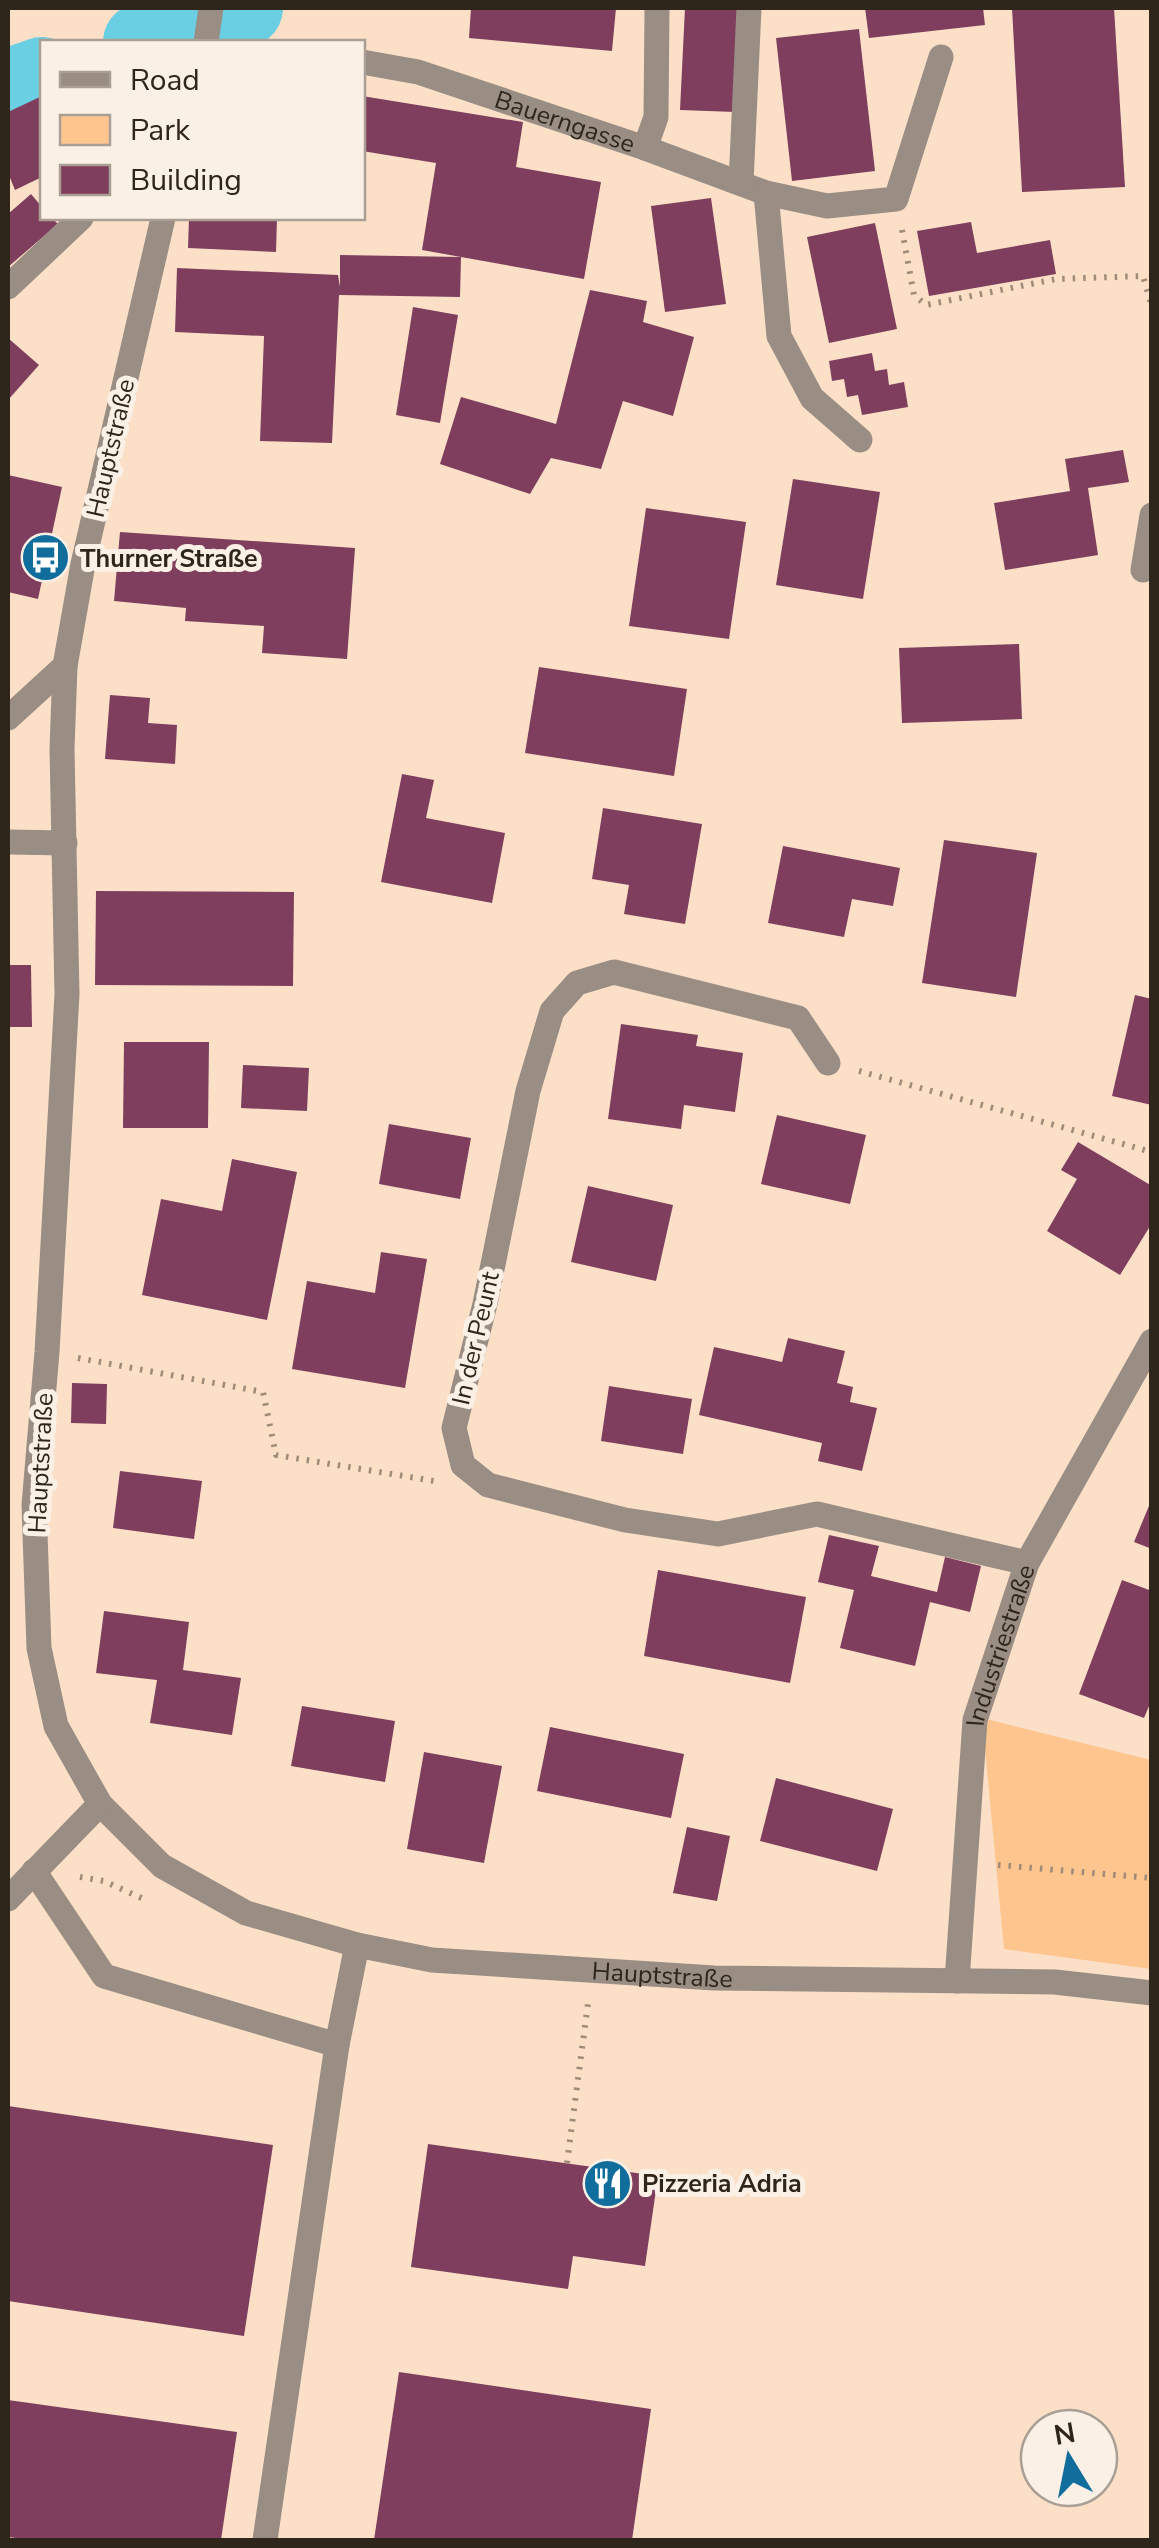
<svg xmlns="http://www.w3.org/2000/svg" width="1159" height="2548" viewBox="0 0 1159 2548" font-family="'Nunito Sans',sans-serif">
<rect width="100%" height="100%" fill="#fbe0c7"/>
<!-- green -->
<polygon fill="#ffc58f" points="982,1718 1151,1760 1151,1969 1004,1949"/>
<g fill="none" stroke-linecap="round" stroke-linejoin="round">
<!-- river -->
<g stroke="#6acfe2" stroke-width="78">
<polyline points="142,42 244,8"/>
<polyline points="8,88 42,76"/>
</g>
</g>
<!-- building -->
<g fill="#7f3e5d">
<polygon points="471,8 616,8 612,51 469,38"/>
<polygon points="685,8 738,8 735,112 680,110"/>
<polygon points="865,8 983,8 985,25 869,38"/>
<polygon points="1012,8 1114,8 1125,187 1022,192"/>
<polygon points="859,29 875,171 792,181 776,38"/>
<polygon points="42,96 42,177 15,190 8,173 8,112"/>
<polygon points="362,96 523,122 516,167 601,182 584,279 422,250 436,163 362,151"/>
<polygon points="31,194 42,207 42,218 52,218 58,224 8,267 8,214"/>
<polygon points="711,198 726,304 665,312 651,206"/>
<polygon points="189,218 277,218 276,252 188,248"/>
<polygon points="971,222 977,253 1050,240 1056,274 929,296 917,231"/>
<polygon points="875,223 897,329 829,343 807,237"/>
<polygon points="340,255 461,257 460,297 339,295 332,443 260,441 264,336 175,332 177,268 338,275 340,287"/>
<polygon points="590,290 647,301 643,322 694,337 673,416 623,401 601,469 551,458 530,494 440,464 461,397 556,424"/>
<polygon points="413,307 458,315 440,423 396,415"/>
<polygon points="8,338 39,365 8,400"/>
<polygon points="872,353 875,371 887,369 889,385 904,382 908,407 862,415 858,395 847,397 844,379 832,381 829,361"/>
<polygon points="1123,450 1129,482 1088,488 1098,555 1005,570 994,503 1070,491 1065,459"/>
<polygon points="8,475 62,487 38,599 8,592"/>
<polygon points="793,479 880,492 863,599 776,585"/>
<polygon points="646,508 746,522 729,639 629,626"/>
<polygon points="120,532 355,548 347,659 262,653 264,626 185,621 186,608 114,601"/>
<polygon points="1019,644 1022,719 902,723 899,648"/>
<polygon points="539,667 687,689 674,776 525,753"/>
<polygon points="110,695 150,698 148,723 177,725 175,764 105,759"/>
<polygon points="402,774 434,780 426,818 505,833 492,903 381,882"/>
<polygon points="603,808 702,824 685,924 624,914 629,885 592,879"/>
<polygon points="944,840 1037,853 1016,997 922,983"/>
<polygon points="783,846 900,868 893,906 852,899 844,937 768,923"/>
<polygon points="96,891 294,892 293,986 95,985"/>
<polygon points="8,965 31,965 32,1027 8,1027"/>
<polygon points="1135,995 1152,999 1152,1105 1112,1096"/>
<polygon points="621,1024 698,1035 696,1046 743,1053 735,1112 684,1105 681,1129 608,1119"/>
<polygon points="124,1042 209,1042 208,1128 123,1128"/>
<polygon points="243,1065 309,1068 307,1111 241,1108"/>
<polygon points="777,1115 866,1135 850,1204 761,1184"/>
<polygon points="389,1124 471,1138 460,1199 379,1184"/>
<polygon points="1078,1142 1152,1186 1152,1223 1120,1275 1047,1231 1077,1179 1061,1170"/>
<polygon points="232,1159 297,1172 267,1320 142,1295 161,1199 222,1211"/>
<polygon points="588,1186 673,1205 656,1281 571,1262"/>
<polygon points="381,1252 427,1259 405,1388 292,1369 307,1281 375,1293"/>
<polygon points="788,1338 845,1351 837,1383 853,1387 850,1402 877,1408 862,1471 818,1461 822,1443 699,1415 714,1347 782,1362"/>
<polygon points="72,1383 107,1384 106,1424 71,1423"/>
<polygon points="609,1386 692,1399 683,1454 601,1441"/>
<polygon points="120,1471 202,1481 194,1539 113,1528"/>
<polygon points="1151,1501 1152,1501 1152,1549 1134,1542"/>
<polygon points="829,1535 879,1546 871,1576 937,1592 945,1557 981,1566 970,1612 930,1602 915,1666 840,1648 854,1590 818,1582"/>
<polygon points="658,1570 806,1597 790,1683 644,1656"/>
<polygon points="1122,1580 1152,1591 1152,1699 1144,1718 1079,1694"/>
<polygon points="104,1611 189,1622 183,1670 241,1678 232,1735 150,1723 157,1680 96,1673"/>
<polygon points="302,1706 395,1721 385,1782 291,1766"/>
<polygon points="550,1727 684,1754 671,1818 537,1791"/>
<polygon points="424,1752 502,1766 484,1863 407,1849"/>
<polygon points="776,1778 893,1809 877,1871 760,1841"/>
<polygon points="687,1827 730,1836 717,1901 673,1893"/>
<polygon points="8,2106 273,2145 244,2336 8,2301"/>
<polygon points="428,2144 658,2176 645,2266 573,2256 568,2289 411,2267"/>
<polygon points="399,2372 651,2409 632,2540 374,2540"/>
<polygon points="8,2400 237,2432 221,2540 32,2540 8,2537"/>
</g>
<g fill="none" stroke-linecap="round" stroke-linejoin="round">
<!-- path -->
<g stroke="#9e8b79" stroke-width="6" stroke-dasharray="2.5 8" stroke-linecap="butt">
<polyline points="902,230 914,295 926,305 1056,279 1143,276 1152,307"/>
<polyline points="859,1071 1152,1152"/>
<polyline points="78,1358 263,1392 276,1455 434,1481"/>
<polyline points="998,1865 1152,1878"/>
<polyline points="80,1877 104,1881 148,1901"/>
<polyline points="567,2163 588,2003"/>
</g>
<!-- minor -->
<g stroke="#998d84" stroke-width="25">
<polyline points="206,42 211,8"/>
<path id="s1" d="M362,62l56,10 227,76 121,45 61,13 69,-7 45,-142"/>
<polyline points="645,148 656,117 657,8"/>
<polyline points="741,183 749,8"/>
<polyline points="766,193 779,336 812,398 860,440"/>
<path id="s2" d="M163,218l-80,346 -18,102 -3,83 5,245 -20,358 -13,153 5,143 17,78 44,78 62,62 84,47 111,32 75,15 282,18 341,4 97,11"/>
<polyline points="8,287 81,218"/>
<polyline points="1143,570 1152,515"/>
<polyline points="8,718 65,666"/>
<polyline points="8,842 65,843"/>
<polyline points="828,1063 798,1018 614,972 577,983 552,1011 528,1091 485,1304 454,1428 463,1465 488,1485 625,1520 718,1534 817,1514 1027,1563"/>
<polyline points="34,1871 104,1976 337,2045 357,1945"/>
<polyline points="8,1899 100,1804"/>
<path id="s3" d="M957,1981l18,-261 52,-157 125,-222"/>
<polyline points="265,2540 337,2045"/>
</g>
</g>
<!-- icons -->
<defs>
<symbol id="bus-disc" viewBox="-11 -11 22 22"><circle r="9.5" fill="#116d9c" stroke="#fbf0e6"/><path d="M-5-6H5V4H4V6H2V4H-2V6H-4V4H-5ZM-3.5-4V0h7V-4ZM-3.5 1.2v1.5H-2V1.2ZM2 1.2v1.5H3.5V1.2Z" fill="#fff"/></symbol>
<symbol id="restaurant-disc" viewBox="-11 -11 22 22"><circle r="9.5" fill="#116d9c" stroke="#fbf0e6"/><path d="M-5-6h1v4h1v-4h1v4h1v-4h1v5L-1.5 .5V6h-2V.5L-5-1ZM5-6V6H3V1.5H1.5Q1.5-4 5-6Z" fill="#fff"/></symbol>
</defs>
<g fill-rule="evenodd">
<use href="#bus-disc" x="18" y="530" width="55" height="55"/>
<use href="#restaurant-disc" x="580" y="2156" width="55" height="55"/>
</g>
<g text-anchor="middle" stroke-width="10" stroke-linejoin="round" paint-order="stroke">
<!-- street labels -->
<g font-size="25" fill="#2e251b" stroke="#fbf0e6">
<text dy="9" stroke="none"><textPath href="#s1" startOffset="212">Bauerngasse</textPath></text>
<text transform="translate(110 448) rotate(-77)" y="9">Hauptstraße</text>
<text transform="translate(475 1338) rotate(-77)" y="9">In der Peunt</text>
<text transform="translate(40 1463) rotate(-87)" y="9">Hauptstraße</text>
<text dy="9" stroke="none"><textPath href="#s3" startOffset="340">Industriestraße</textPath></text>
<text dy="9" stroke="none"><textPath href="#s2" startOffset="2218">Hauptstraße</textPath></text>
</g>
<!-- poi labels -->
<g font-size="25" font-weight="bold" fill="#2e251b" stroke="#fbf0e6" text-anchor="start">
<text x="80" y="567">Thurner Straße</text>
<text x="642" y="2192">Pizzeria Adria</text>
</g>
</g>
<!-- border -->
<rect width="1159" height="2548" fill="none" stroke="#2e251b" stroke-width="20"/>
<!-- legend -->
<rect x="40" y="40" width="325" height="180" fill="#fbf0e6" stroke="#a99f95" stroke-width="2.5"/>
<rect x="60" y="72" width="50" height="15" fill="#998d84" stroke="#a99f95" stroke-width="2.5"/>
<text x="130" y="90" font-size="30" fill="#2e251b">Road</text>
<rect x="60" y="115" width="50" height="30" fill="#ffc58f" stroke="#a99f95" stroke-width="2.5"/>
<text x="130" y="140" font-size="30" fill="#2e251b">Park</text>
<rect x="60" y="165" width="50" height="30" fill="#7f3e5d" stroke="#a99f95" stroke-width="2.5"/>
<text x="130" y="190" font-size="30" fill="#2e251b">Building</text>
<!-- north arrow -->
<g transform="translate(1069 2458) rotate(350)"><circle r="48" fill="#fbf0e6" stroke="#a99f95" stroke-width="2.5"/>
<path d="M0-8L18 38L0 25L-18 38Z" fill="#116d9c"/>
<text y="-15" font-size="28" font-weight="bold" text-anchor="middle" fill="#2e251b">N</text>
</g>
</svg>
